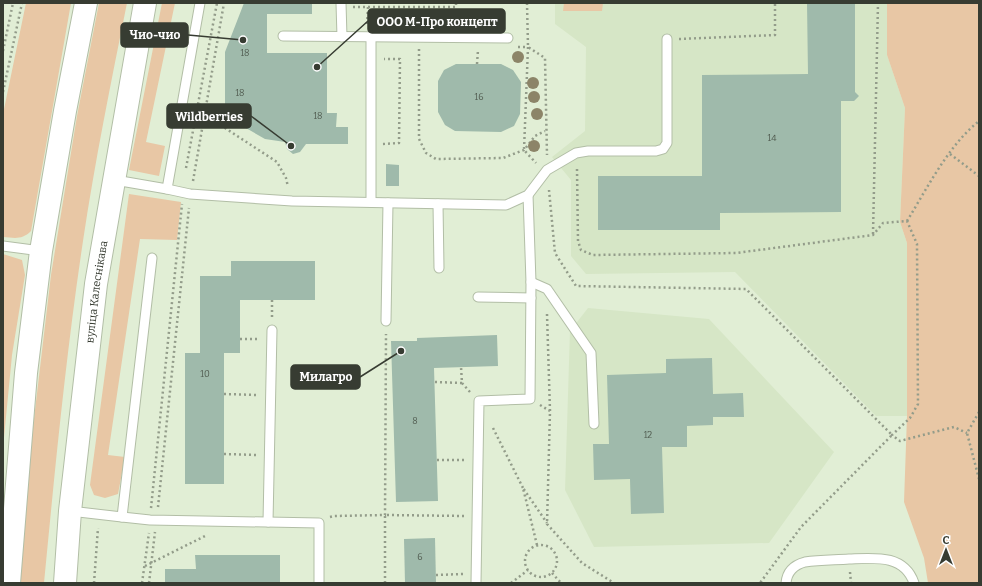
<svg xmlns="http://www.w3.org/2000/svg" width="982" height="586" viewBox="0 0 982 586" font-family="Bitter,serif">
<rect width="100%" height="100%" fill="#e1eed5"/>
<!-- built -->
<g fill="#d6e6c6">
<polygon points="555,3 887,3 887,55 905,108 900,222 907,243 907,416 876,416 735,272 586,274 571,256 571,180 552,157 585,131 586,47 555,24"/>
<polygon points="588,308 709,319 834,452 769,543 594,547 565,490 570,331"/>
</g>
<!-- green -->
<g fill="#e8c7a5">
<path d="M26,3h45l-40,228c-9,9 -16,7 -28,6v-123z"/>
<path d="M99,3h28c-16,79 -32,158 -44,238 -17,113 -28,228 -39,342h-23l-1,-46 31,-262 26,-159z"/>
<polygon points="162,3 175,3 146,142 165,146 159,176 129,170"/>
<polygon points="564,3 603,3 602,11 563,11"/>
<polygon points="887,3 979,3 979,583 928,583 924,558 904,502 907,416 907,243 900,222 905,108 887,55"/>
<polygon points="129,194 181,202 177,240 140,239 108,455 125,457 118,494 105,498 94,495 90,485"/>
<polygon points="3,254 22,260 25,275 12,355 3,448"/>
</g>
<!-- building -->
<g fill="#9fbaab">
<polygon points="244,3 312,3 312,14 267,14 267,53 327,53 327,113 337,113 336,127 348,127 348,144 306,144 300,152 293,154 287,149 285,142 265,139 246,128 246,119 225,119 225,52"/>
<polygon points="807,3 855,3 855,92 859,96 854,101 841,101 841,212 720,213 720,230 598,230 598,176 702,176 702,75 808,74"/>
<polygon points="456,64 501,64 513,70 521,82 520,114 514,126 501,132 455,131 445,125 438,112 438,81 444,70"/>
<polygon points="386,164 399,165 399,186 386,186"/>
<polygon points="231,261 315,261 315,300 240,300 240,353 224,353 224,484 185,484 185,353 200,353 200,276 231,276"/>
<polygon points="497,335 498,366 434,368 438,501 396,502 391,341 417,341 417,338"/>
<polygon points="712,358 713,394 743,393 744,417 713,417 713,425 687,426 687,447 662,447 664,513 631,514 630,479 594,480 593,444 609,444 607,375 666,373 666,359"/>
<polygon points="435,538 436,583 405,583 404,539"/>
<polygon points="195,555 280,555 280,583 165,583 165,569 196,569"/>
</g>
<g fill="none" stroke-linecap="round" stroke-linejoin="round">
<defs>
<g id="lane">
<polyline points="341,3 342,37"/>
<polyline points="283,36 508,38"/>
<polyline points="371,37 371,202"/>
<polyline points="115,180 167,189 200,3"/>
<polyline points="167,189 190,194 292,201 506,205 528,195 547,170 576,153 588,151 656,151 663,149 667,143 667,39"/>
<polyline points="438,204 439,268"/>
<polyline points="3,246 41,251"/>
<polyline points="531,282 547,289 591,353 594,424"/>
<polyline points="478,297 531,298"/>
<polyline points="386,321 388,203"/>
<polyline points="70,511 122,517 152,258"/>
<polyline points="122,517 150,520 319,523 319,583"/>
<polyline points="268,522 272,330"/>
<polyline points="476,583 479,401 530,399 531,282 528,195"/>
<path d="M786,583c1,-12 8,-18 19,-21 15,-2 30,-2 44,-3 25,-1 55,-5 65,24"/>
</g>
<g id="secondary">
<polyline points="9,583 26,373 41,251 65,111 86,3"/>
<path id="s1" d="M65,583l5,-72 26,-227 49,-281"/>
</g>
</defs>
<!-- lane casing -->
<use href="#lane" stroke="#b2bea6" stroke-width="11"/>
<!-- secondary casing -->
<use href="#secondary" stroke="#b2bea6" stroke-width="24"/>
<!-- path -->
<g stroke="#939c8a" stroke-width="2.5" stroke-dasharray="2 3" stroke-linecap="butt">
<polyline points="527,3 528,47 545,58 547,155"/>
<polyline points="353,7 456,7 456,3"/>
<polyline points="367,24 368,7"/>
<polyline points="679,39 775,35 775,3"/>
<polyline points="518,47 528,47 524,150 536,163"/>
<polyline points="419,49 419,139 426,153 436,159 503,158 524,150 535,136 545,131"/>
<polyline points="3,51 13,3"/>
<polyline points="477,64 478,50"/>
<polyline points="3,92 22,3"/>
<polyline points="199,104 225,128 277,162 286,178 288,187"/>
<polyline points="383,144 399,143 400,59 384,59"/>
<polyline points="950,154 979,176"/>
<polyline points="186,168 217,3"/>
<polyline points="577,169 578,241 581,250 593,255 736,253 873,235 883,223 907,221 917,244 918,404 910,418 892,435 900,441 954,427 967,433"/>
<polyline points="193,181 224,3"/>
<polyline points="549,190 555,253 576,286 746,289 892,435 801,527 760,583"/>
<path d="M907,221c21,-34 41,-75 72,-100"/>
<polyline points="873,234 878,3"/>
<polyline points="547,314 550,411 547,524 582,563 614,583"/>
<polyline points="272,317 272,300"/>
<polyline points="240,339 260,339"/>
<polyline points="435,382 462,383 461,367"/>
<polyline points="462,383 470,392"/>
<polyline points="224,394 257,395"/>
<polyline points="540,405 550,411"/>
<polyline points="979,412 967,433 979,479"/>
<polyline points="493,428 523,488"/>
<polyline points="224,454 257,455"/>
<polyline points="437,460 464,460"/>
<polyline points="158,507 189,208"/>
<polyline points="151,508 182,204"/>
<polyline points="330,517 334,516 385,515 386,334"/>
<polyline points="537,545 523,488 547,523"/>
<circle cx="541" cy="561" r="16"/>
<polyline points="145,566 207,535"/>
<polyline points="850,572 851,583"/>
<polyline points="552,573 561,583"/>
<polyline points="436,575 463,574"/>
<polyline points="94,583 98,528"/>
<polyline points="142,583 149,533"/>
<polyline points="149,583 155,532"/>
<polyline points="385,583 385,515 465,516"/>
<polyline points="511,583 528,570"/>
</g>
<!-- lane -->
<use href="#lane" stroke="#fff" stroke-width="9"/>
<!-- secondary -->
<use href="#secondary" stroke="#fff" stroke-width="22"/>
</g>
<!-- trees -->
<g fill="#8c8468">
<circle cx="518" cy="57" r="6"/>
<circle cx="533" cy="83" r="6"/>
<circle cx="534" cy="97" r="6"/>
<circle cx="537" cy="114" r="6"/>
<circle cx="534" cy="146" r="6"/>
</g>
<g text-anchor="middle" stroke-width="3" stroke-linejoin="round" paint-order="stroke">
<!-- number labels -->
<g font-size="9" fill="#515c50">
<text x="245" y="56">18</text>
<text x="240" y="96">18</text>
<text x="479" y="100">16</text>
<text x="318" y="119">18</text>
<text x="772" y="141">14</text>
<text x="205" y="377">10</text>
<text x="415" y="424">8</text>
<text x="648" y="438">12</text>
<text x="420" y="560">6</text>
</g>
<!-- street labels -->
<g font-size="11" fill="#373c32" stroke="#fff">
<text dy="4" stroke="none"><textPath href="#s1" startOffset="293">вуліца Калеснікава</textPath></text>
</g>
</g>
<!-- callouts -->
<path fill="none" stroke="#373c32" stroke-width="1.5" d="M317 67L368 21M243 40L188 35M291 146L251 116M401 351L360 377"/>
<g fill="#373c32" stroke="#fff" stroke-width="1.5">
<circle cx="317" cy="67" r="4"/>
<circle cx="243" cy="40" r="4"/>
<circle cx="291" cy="146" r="4"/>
<circle cx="401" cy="351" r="4"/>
</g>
<g fill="#373c32" stroke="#373c32" stroke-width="1.5">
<rect x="368" y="9" width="137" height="24" rx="4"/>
<rect x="121" y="23" width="67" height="24" rx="4"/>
<rect x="167" y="104" width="84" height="24" rx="4"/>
<rect x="291" y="365" width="69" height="24" rx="4"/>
</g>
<g font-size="12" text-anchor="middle" font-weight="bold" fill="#fff">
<text x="437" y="26">ООО М-Про концепт</text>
<text x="155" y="39">Чио-чио</text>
<text x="209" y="121">Wildberries</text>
<text x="326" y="381">Милагро</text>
</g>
<!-- border -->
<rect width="982" height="586" fill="none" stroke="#373c32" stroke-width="8"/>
<!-- north arrow -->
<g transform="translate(946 550)" stroke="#ffffff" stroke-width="3" paint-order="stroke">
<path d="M0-3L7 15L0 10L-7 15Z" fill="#373c32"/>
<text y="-6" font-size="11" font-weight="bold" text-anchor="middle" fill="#373c32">С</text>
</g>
</svg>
